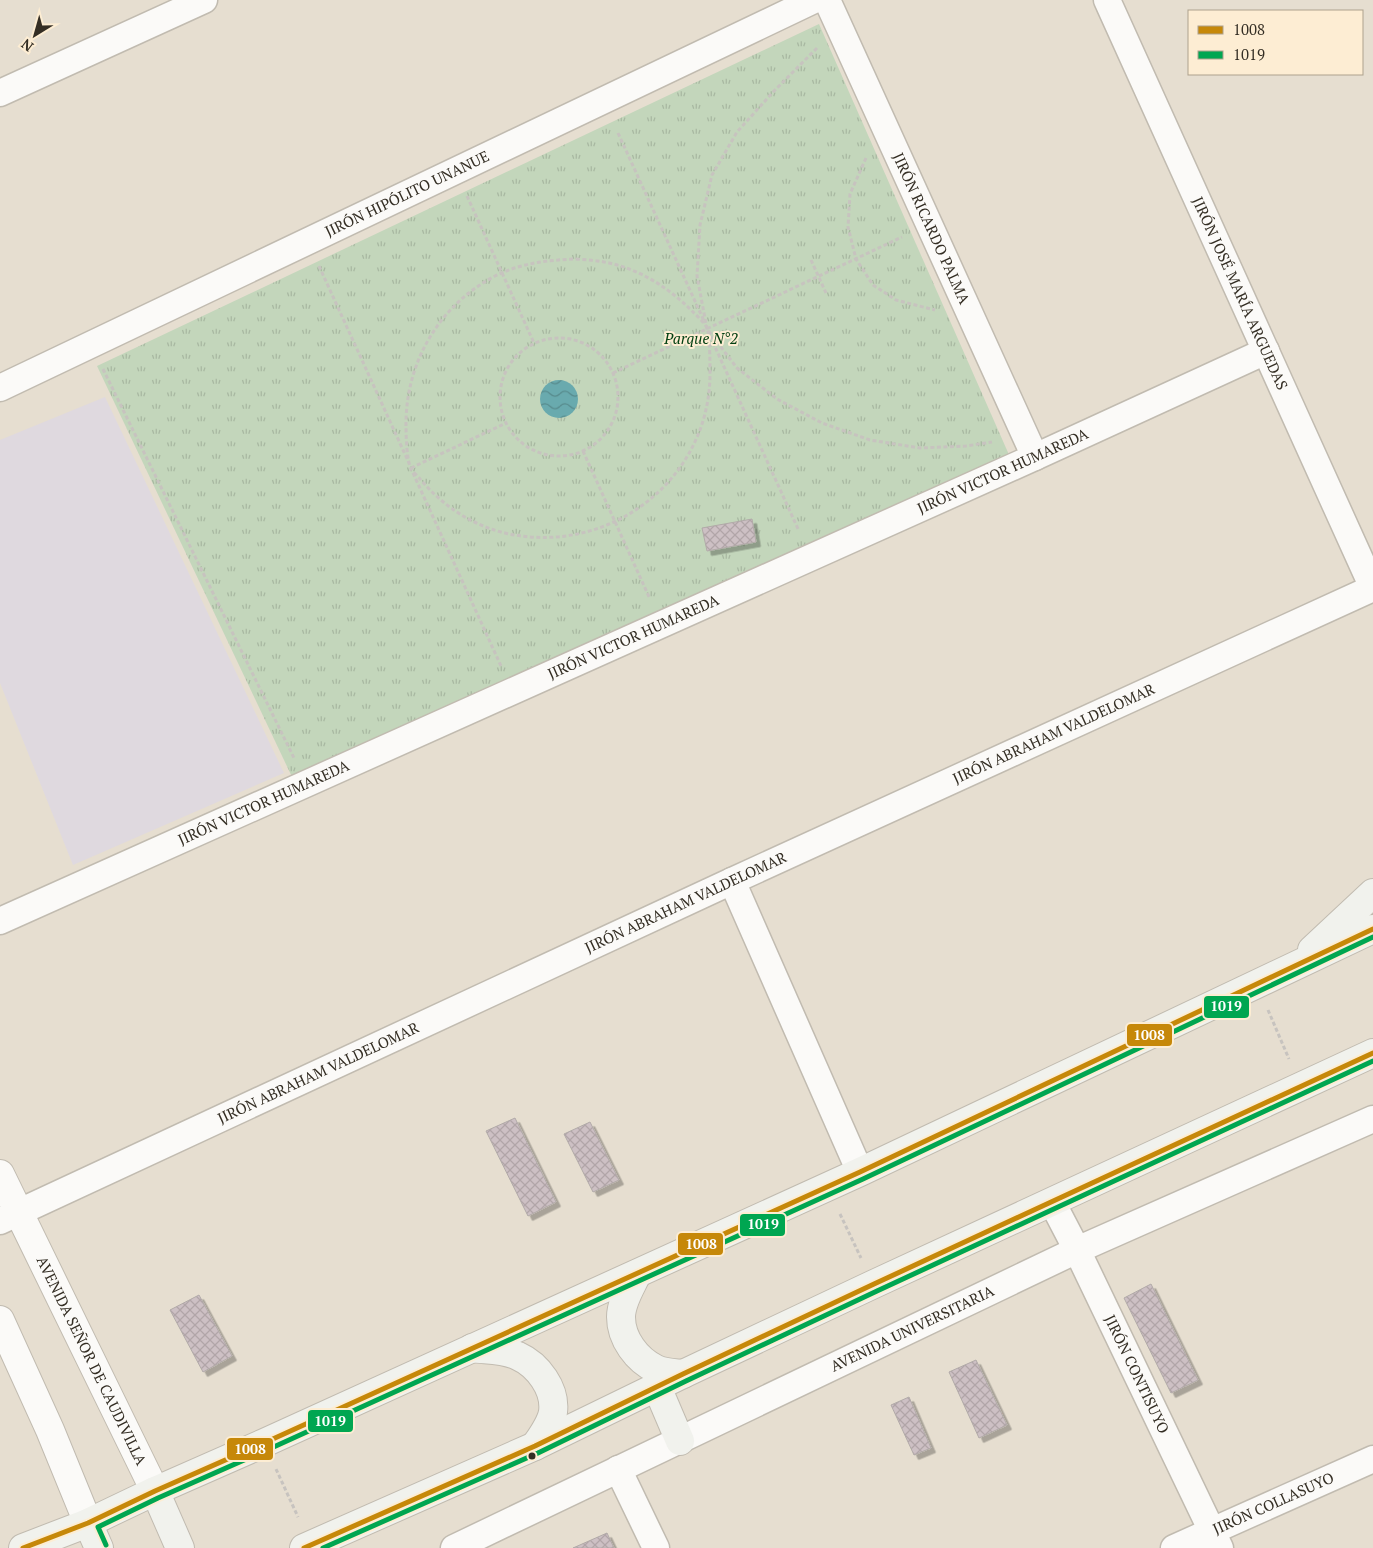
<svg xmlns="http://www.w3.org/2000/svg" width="1373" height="1548" viewBox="0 0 1373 1548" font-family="'PT Serif',serif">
<defs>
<pattern id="park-tufts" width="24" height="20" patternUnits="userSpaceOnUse" patternTransform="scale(1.25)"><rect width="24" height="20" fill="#c3d6bb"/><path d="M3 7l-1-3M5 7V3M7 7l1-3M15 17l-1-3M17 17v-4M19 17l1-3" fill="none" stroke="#a8b8a1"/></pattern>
<pattern id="water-waves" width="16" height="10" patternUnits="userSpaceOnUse" patternTransform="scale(1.25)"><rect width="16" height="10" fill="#69aaae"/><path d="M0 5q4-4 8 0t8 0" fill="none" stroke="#578b8d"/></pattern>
<pattern id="building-cross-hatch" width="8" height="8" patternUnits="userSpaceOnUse" patternTransform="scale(1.25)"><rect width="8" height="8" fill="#cdc0c4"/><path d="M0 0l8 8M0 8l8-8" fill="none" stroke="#b1a5a8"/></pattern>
<filter id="shadow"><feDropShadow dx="4.5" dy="4.5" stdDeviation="0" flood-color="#0004"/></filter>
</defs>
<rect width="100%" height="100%" fill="#e6ded0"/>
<!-- education -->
<polygon fill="#dfd9df" points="105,397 284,773 73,865 0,683 0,440"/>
<!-- park -->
<polygon fill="url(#park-tufts)" points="819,24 1010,457 293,779 97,366"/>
<!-- water -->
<circle fill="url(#water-waves)" cx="559" cy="399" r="19"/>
<!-- building -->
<g fill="url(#building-cross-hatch)" stroke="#b1aaa8" filter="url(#shadow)">
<polygon points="752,519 756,542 707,551 702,528"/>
<polygon points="515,1118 556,1202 528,1216 486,1131"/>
<polygon points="590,1122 619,1180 593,1192 564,1134"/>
<polygon points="1151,1284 1198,1380 1171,1393 1124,1298"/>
<polygon points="199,1295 232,1356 203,1372 170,1310"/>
<polygon points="976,1360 1007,1425 979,1438 949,1372"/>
<polygon points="909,1397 931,1448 914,1455 891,1405"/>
<polygon points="607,1533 614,1548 573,1548"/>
</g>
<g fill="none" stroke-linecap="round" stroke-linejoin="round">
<defs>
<g id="minor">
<path id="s1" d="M827,0l208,457"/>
<path id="s2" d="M1107,0l266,588"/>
<polyline points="0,93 204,0"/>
<path id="s3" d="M0,388l814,-388"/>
<polyline points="732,881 860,1172"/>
<path id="s4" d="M0,921l1035,-464 231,-106"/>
<path id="s5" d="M1052,1202l25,48 143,298"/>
<path id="s6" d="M0,1221l732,-340 641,-293"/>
<polyline points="618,1469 656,1548"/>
<path id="s7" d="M454,1548l623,-298 296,-131"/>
<path id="s8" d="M1174,1548l199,-89"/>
</g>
<g id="tertiary">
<path id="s9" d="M0,1174l155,317"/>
<polyline points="0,1320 50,1430 88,1523"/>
</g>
<g id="secondary">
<polyline points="1312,950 1373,893"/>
<path d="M637,1274c-6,13 -16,28 -16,43 0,22 16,43 35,52 8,4 18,4 27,5"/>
<path d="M472,1348c15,2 32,1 46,8 20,9 38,33 35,56 -2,12 -11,24 -18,34"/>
<polyline points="657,1387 680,1441"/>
<polyline points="155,1491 180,1548"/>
<polyline points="88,1523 99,1548"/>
<polyline points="23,1548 88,1523 155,1491 264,1443 860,1172 1373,929"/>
<polyline points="304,1548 535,1446 683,1374 874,1284 1373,1053"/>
</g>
</defs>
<!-- minor casing -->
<use href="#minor" stroke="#c1bbb0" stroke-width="29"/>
<!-- tertiary casing -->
<use href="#tertiary" stroke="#c1bbb0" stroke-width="30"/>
<!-- secondary casing -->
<use href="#secondary" stroke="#c1bbb0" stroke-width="30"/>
<!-- path -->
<g stroke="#c7c3bf" stroke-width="3" stroke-dasharray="4 2.5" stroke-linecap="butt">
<polyline points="817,48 774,91 737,132 712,175 700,225 697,276 707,329 737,368 777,399 822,423 870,440 920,448 966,446 992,442"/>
<polyline points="618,133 705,323"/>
<polyline points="866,158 850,194 848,227 856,259 873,285 896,300 935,310"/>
<polyline points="467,196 534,343"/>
<path d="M576,259c9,1 19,1 28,3 34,6 64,25 88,49 5,5 12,11 15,17 3,8 3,37 3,47 -1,106 -102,182 -205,158 -34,-8 -63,-28 -85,-54 -2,-3 -7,-7 -9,-10 -4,-8 -5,-32 -5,-42 -1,-63 32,-121 89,-151 26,-13 53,-16 81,-17z"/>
<polyline points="811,260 826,293"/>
<polyline points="319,266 409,463"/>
<polyline points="710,336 799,531"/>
<circle cx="559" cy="397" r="59"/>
<polyline points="103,369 294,758"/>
<polyline points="613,373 902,237"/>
<polyline points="583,451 650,599"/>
<polyline points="411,468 506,423"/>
<polyline points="413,473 501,666"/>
<polyline points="1268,1010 1289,1059"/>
<polyline points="840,1214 861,1258"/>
<polyline points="276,1469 298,1517"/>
</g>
<!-- minor -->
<use href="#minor" stroke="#fbfaf8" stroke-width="26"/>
<!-- tertiary -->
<use href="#tertiary" stroke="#fbfaf8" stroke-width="28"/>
<!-- secondary -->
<use href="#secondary" stroke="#f1f2ed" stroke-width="28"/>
<defs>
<g id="bus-1">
<polyline points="23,1548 88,1523 155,1491 264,1443 860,1172 1373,929"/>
<polyline points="304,1548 535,1446 683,1374 874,1284 1373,1053"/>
</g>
<g id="bus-2">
<polyline points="106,1545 98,1527 158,1498 267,1450 863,1179 1373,937"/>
<polyline points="323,1548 538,1453 686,1381 877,1291 1373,1061"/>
</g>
</defs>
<!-- bus-1 casing -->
<use href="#bus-1" stroke="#fdedd3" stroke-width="9"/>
<!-- bus-2 casing -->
<use href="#bus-2" stroke="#fdedd3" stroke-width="9"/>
<!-- bus-1 -->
<use href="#bus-1" stroke="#c68809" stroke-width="5"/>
<!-- bus-2 -->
<use href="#bus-2" stroke="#00a651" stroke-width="5"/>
</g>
<!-- markers -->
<circle fill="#342e24" stroke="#fdedd3" stroke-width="2" cx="532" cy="1456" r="4.5"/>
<g text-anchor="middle" stroke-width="4" stroke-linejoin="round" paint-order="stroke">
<!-- street labels -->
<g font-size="15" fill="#342e24" stroke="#fdedd3">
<text dy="5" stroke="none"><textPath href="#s3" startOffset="451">JIRÓN HIPÓLITO UNANUE</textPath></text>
<text dy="5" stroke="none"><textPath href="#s1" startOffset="251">JIRÓN RICARDO PALMA</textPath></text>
<text dy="5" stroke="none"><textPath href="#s2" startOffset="322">JIRÓN JOSÉ MARÍA ARGUEDAS</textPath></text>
<text dy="5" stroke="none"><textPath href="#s4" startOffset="1099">JIRÓN VICTOR HUMAREDA</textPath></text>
<text dy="5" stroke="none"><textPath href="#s4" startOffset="694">JIRÓN VICTOR HUMAREDA</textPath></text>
<text dy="5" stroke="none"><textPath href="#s6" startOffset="1161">JIRÓN ABRAHAM VALDELOMAR</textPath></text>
<text dy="5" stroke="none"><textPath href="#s4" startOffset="289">JIRÓN VICTOR HUMAREDA</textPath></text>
<text dy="5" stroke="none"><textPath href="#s6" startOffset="756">JIRÓN ABRAHAM VALDELOMAR</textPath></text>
<text dy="5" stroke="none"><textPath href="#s6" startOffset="351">JIRÓN ABRAHAM VALDELOMAR</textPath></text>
<text dy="5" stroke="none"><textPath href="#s7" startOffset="508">AVENIDA UNIVERSITARIA</textPath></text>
<text dy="5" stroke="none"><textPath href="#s9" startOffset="208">AVENIDA SEÑOR DE CAUDIVILLA</textPath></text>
<text dy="5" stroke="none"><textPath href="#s5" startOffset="192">JIRÓN CONTISUYO</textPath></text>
<text dy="5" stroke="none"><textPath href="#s8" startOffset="109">JIRÓN COLLASUYO</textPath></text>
</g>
<!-- park labels -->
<g font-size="15" font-style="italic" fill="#034012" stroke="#fdedd3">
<text x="701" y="344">Parque N°2</text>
</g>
</g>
<g stroke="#fdedd3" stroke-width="2">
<rect x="1203" y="995" width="47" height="24" rx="5" fill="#00a651"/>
<rect x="1126" y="1023" width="47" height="24" rx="5" fill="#c68809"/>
<rect x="739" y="1213" width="47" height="24" rx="5" fill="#00a651"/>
<rect x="677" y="1232" width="47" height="24" rx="5" fill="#c68809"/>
<rect x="307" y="1409" width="47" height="24" rx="5" fill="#00a651"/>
<rect x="226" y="1437" width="48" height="24" rx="5" fill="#c68809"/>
</g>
<g font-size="14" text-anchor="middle" font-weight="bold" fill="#fff">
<text x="1226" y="1011">1019</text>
<text x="1149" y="1040">1008</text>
<text x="763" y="1229">1019</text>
<text x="701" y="1249">1008</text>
<text x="330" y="1426">1019</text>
<text x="250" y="1454">1008</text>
</g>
<!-- legend -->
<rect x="1188" y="10" width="175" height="65" fill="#fdedd3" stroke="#ada18d"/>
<rect x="1198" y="26" width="25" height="8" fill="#c68809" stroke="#ada18d"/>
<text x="1233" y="35" font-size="15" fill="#342e24">1008</text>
<rect x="1198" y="51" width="25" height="8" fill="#00a651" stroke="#ada18d"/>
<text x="1233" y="60" font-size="15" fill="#342e24">1019</text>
<!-- north arrow -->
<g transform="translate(35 35) rotate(217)" stroke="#fdedd3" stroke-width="4" paint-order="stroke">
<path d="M0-4L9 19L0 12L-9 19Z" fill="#342e24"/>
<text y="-8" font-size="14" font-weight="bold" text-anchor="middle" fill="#342e24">N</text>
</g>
</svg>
